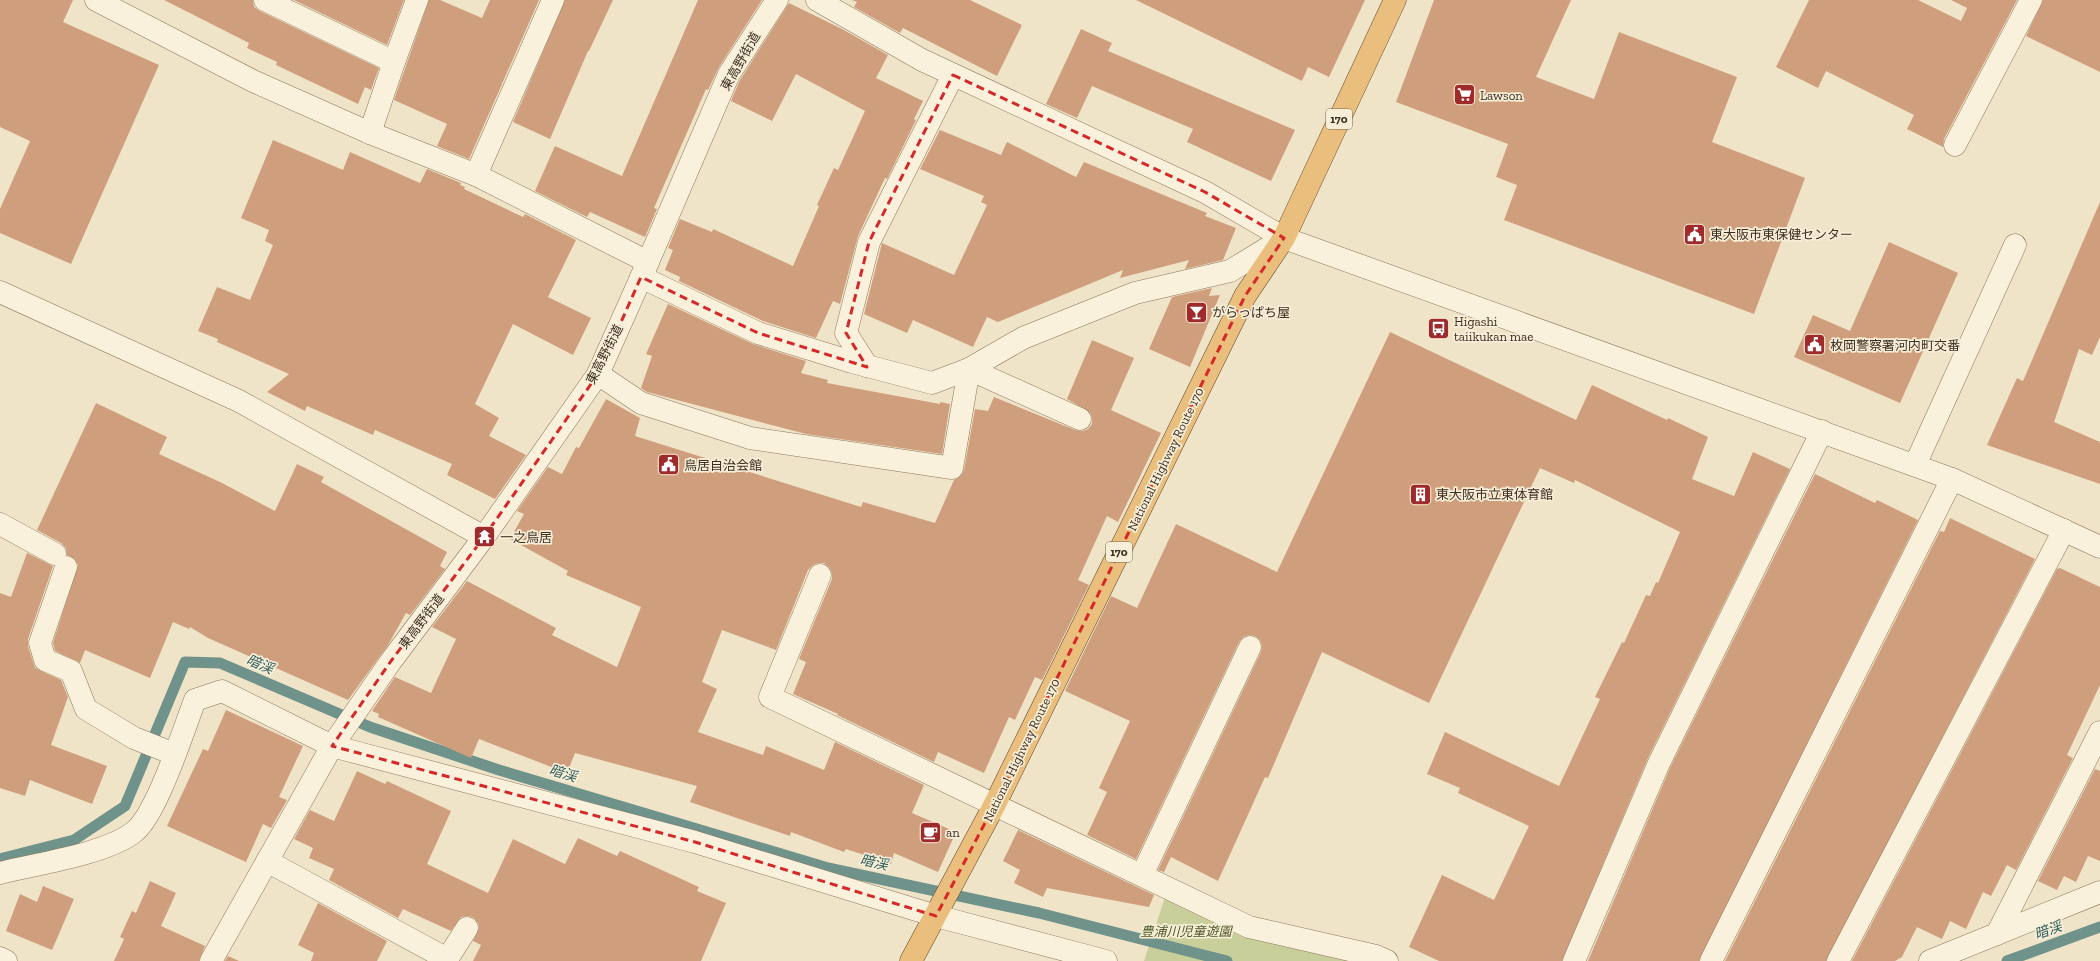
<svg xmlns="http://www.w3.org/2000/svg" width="2100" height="961" viewBox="0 0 2100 961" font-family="'Zilla Slab','Noto Sans JP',serif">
<rect width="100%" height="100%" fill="#f0e4c8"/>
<!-- green -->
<polygon fill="#c9cf9b" points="1168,888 1243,925 1387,961 1144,961"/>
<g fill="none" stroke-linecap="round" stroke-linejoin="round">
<!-- stream -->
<g stroke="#6f938a" stroke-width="11">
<polyline points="0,859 74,840 125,806 185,662 220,663 370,727 499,770 828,868 1039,913 1227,961"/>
<polyline points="2007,961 2100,927"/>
</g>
</g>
<!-- building -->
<g fill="#cf9f7d">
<polygon points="0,0 73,0 63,22 159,65 71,264 0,233 0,209 30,141 0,127"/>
<polygon points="164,0 253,0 254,7 260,11 379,68 371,90 365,87 358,104 276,65 277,62 247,48 249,43"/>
<polygon points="294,0 404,0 387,45"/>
<polygon points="429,0 440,0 482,18 490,0 539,0 469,159 437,146 447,124 394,100"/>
<polygon points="565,0 613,0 589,51 588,51 550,139 513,122"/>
<polygon points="698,0 762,0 719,67 708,90 706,89 654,208 657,209 645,237 590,212 587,217 535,191 555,146 622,176"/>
<polygon points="852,0 970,0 1022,25 997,76 903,28 900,33 854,7 857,2"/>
<polygon points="1136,0 1365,0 1329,77 1308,67 1302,81"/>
<polygon points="1434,0 1571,0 1536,77 1594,99 1619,32 1737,77 1712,142 1805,178 1754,314 1504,220 1517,185 1496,177 1508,144 1396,102"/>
<polygon points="1809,0 1918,0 1961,21 1967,8 1951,0 2017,0 1944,139 1943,147 1907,129 1914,115 1826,71 1818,88 1776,67"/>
<polygon points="2043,0 2100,0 2100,72 2026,36"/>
<polygon points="789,3 842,29 888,55 876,78 923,101 914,119 916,120 887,179 885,178 858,236 840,304 833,301 816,338 763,321 679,281 680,277 665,270 673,250 668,248 680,219 712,232 713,229 793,266 819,206 817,205 834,168 838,170 865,111 796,74 772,121 731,101 740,80"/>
<polygon points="1081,29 1112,43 1108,51 1295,130 1271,181 1187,142 1193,129 1092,86 1077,118 1046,104"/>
<polygon points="940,130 1001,155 1007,142 1076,177 1084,162 1207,213 1205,216 1236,228 1223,260 1185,269 1189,260 1120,278 1123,270 998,322 987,317 973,347 913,320 907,333 864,314 882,243 954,275 987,205 981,202 984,196 920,169"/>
<polygon points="273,140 343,170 350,152 420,183 427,169 461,183 460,185 465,187 464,189 523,217 525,214 576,240 548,297 591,318 573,355 513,324 475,404 499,418 489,436 526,455 495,499 447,475 452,464 375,430 373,435 307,406 305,411 267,392 289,374 217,342 218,339 198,331 217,287 250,300 273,245 265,241 269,230 241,218"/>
<polygon points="2100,202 2100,337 2092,355 2079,349 2054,422 2100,442 2100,484 1987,445 2017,378 2023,381"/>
<polygon points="1889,242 1958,273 1900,403 1794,357 1813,315 1850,331"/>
<polygon points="1212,288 1209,296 1220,295 1190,367 1149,349 1172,297"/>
<polygon points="668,304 753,344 806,361 801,373 828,380 827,383 940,404 940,402 950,404 942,454 806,434 647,392 641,388 652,356 646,354"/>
<polygon points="1390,332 1576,420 1592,385 1667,420 1668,418 1708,437 1692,479 1734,496 1753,452 1790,469 1648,758 1562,961 1439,961 1409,947 1442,875 1494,900 1529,826 1458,793 1460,788 1427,774 1445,732 1559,786 1600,699 1595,697 1622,642 1624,643 1646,595 1650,596 1656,582 1658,583 1680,532 1575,480 1574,483 1540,468 1429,703 1322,652 1268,778 1265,777 1218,881 1171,857 1164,872 1158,870 1261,652 1262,646 1260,640 1255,636 1249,635 1243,637 1239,642 1136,859 1087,835 1107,792 1099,788 1130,721 1065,691 1111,596 1137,608 1176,524 1277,572"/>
<polygon points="1092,340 1134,358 1111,410 1161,433 1118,522 1107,516 1078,580 1089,585 1042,680 1035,677 1015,720 1009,717 984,773 938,752 934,762 837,715 838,714 793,694 806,662 799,659 832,579 832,574 830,568 824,563 819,563 813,565 808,570 776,650 722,630 702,682 717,689 698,732 763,755 766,746 824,770 835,742 924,785 912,813 956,832 938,872 894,853 891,864 846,849 844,852 791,832 790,836 690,802 697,786 575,753 567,773 479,739 471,758 378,717 379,714 372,711 395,677 431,693 456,639 432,627 467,581 556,628 552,635 617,667 641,607 566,575 568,571 510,539 524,514 517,511 548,467 562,474 576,447 579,448 606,399 640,418 635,436 861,507 863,502 935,523 954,480 961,476 964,470 975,409 988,411 994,397 1075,430 1082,431 1088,429 1092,424 1092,418 1090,412 1067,399"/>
<polygon points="96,403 167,437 159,454 222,483 275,511 297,464 324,477 321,482 447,552 440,566 445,569 410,615 406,613 388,645 348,700 208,638 190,627 189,629 173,622 150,678 85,650 80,663 55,651 53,643 78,565 75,559 67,555 66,548 61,543 37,530"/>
<polygon points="1815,474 1875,503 1877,500 1918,520 1699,961 1588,961 1670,768"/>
<polygon points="1950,518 2035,559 1826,961 1725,961 1940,531 1944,532"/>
<polygon points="27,553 53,566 28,639 28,646 35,668 61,680 68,697 51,745 107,766 92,804 30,780 25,796 0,788 0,593 11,597"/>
<polygon points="2060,568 2100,587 2100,685 2067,755 2073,758 2016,870 2007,865 1991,896 1983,892 1966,929 1950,921 1942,939 1917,927 1902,957 1895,961 1852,961 2057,569"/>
<polygon points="226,710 303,746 279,797 287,800 271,828 263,824 246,862 167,826 203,749 208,751"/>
<polygon points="2095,769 2100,771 2100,861 2088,856 2076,882 2064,876 2057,890 2038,881"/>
<polygon points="357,771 385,784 387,781 451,811 427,864 488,893 513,839 565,864 578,838 617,856 620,851 699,887 697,891 726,903 701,961 473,961 481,945 473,941 479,928 478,923 474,918 468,916 461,917 451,931 403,909 398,918 329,880 334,869 309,858 313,848 294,839 310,810 334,821"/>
<polygon points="1018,830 1154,895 1149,907 1047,888 1043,897 1014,883 1020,870 1003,861"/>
<polygon points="150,881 176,893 161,926 205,946 199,961 114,961 124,939 120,937 132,911 136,913"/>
<polygon points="43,886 74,899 52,950 6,931 20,894 37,902"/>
<polygon points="318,903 387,941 377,961 311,961 314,953 298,945"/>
<polygon points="228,956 239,961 225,961"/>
</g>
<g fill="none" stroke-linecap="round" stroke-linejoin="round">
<defs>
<g id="service">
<polyline points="1955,145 2031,0"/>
<polyline points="476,175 553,0"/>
<polyline points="598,374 641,403 750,438 952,468 969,369 1080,419"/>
<polyline points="1915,465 2015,245"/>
<polyline points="0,524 55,554"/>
<polyline points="66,567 40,643 45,660 71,671 86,709 134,738 174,754"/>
<polyline points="820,575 770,697 1249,927 1376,956 1387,961"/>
<polyline points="267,861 447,959"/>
<polyline points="1142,875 1250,647"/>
<polyline points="1997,934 2100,732"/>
<polyline points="446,961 467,928"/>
<polyline points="1574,961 1659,763 1822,431"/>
<polyline points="1711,961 1952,479"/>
<polyline points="1838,961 2064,530"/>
</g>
<g id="minor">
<polyline points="96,0 253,81 370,133 476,175 648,262"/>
<polyline points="265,0 394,62 417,0"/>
<polyline points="370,133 394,62"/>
<polyline points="641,277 758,333 852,362 932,383 969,369 1023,338 1135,293 1230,271 1284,238 1205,192 922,60 817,0"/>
<polyline points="0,292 239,401 484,537"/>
<polyline points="867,366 846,333 869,242 953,75"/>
<path d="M0,873c36,-9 106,-19 134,-41 23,-18 49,-101 61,-132l27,-9 110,55 363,96 241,74 170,45"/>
<polyline points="0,958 6,961"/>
<polyline points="211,961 332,746 391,661 484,537 598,374 648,262 729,74 777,0"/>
<polyline points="1930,961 2100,892"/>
</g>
<polyline id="tertiary" points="1284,238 1952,479 2100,547"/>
<polyline id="trunk" points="911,961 995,804 1245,296 1284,238 1395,0"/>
</defs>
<!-- service casing -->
<use href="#service" stroke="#8d765c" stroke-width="23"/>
<!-- minor casing -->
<use href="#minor" stroke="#8d765c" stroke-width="23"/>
<!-- tertiary casing -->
<use href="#tertiary" stroke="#8d765c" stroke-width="23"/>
<!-- trunk casing -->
<use href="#trunk" stroke="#5b4430" stroke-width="23"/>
<!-- service -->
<use href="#service" stroke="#faf1dc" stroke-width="22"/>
<!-- minor -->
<use href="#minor" stroke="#faf1dc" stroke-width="22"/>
<!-- tertiary -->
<use href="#tertiary" stroke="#faf1dc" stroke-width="22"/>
<!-- trunk -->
<use href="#trunk" stroke="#eabe7c" stroke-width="22"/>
</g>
<!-- marked area -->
<path fill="none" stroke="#d62828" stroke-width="3" stroke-dasharray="8 5" stroke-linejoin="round" d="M953,75l252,117 79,46 -39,58 -250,508 -59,112 -241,-74 -363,-96 59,-85 93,-124 114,-163 43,-97 117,56 109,34 -21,-34 23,-91z"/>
<!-- icons -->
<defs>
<symbol id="supermarket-square" viewBox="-11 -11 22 22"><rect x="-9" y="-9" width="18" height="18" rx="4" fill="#9e2a2b" stroke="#f7eed8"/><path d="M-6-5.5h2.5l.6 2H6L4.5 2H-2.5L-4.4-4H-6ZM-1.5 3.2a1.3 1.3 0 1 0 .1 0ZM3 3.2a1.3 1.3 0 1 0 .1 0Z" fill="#fff"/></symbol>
<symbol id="civic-square" viewBox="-11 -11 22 22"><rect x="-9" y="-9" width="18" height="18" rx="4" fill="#9e2a2b" stroke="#f7eed8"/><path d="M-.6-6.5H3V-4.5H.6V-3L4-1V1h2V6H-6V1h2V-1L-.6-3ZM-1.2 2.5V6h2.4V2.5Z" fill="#fff"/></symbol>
<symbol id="bar-square" viewBox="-11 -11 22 22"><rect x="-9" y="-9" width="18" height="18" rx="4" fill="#9e2a2b" stroke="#f7eed8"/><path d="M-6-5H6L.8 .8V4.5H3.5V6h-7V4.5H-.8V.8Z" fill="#fff"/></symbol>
<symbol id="bus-square" viewBox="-11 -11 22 22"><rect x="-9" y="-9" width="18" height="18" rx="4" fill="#9e2a2b" stroke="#f7eed8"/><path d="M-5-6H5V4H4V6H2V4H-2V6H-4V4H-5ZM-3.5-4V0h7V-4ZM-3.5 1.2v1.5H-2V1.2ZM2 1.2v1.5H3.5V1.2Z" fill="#fff"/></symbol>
<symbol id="building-square" viewBox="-11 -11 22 22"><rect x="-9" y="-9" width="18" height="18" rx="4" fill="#9e2a2b" stroke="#f7eed8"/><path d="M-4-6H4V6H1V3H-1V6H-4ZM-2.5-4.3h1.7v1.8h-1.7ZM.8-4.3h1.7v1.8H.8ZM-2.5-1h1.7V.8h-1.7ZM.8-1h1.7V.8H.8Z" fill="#fff"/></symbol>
<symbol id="temple-square" viewBox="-11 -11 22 22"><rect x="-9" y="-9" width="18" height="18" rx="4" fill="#9e2a2b" stroke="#f7eed8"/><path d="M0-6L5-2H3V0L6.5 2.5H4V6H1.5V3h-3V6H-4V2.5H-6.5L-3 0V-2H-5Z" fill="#fff"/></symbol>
<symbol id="cafe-square" viewBox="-11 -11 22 22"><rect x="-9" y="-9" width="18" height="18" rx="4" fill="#9e2a2b" stroke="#f7eed8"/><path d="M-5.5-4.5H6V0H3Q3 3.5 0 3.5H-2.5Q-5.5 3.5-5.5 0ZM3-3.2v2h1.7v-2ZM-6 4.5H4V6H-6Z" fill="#fff"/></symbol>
</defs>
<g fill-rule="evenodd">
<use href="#supermarket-square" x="1452" y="82" width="25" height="25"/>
<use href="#civic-square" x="1682" y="222" width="25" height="25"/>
<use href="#bar-square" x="1184" y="300" width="25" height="25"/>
<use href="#bus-square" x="1426" y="316" width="25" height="25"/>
<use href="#civic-square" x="1802" y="332" width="25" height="25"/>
<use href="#civic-square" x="656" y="452" width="25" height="25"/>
<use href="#building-square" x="1408" y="482" width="25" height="25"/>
<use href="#temple-square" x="472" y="524" width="25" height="25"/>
<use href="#cafe-square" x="918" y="820" width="25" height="25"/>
</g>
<g text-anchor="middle" stroke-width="3.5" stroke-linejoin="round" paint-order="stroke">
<!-- shield labels -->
<g fill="#f7eed8" stroke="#756857" stroke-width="1">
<rect x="1326" y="109" width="26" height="20" rx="3"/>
<rect x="1106" y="542" width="26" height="20" rx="3"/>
</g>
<g font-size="12" font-weight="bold" fill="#3d2e20">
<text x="1339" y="123">170</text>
<text x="1119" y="556">170</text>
</g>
<!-- street labels -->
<g font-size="13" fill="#3d2e20" stroke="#f7eed8">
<text transform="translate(740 61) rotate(-60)" y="5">東高野街道</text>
<text transform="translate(604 354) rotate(-63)" y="5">東高野街道</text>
<text transform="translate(1165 459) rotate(-64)" y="5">National Highway Route 170</text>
<text transform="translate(421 621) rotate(-53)" y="5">東高野街道</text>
<text transform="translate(1021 750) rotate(-64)" y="5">National Highway Route 170</text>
</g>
<!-- poi labels -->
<g font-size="13" fill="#3d2e20" stroke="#f7eed8" text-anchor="start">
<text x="1480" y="100">Lawson</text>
<text x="1710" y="239">東大阪市東保健センター</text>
<text x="1212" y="317">がらっぱち屋</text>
<text x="1454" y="326">Higashi<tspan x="1454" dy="15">taiikukan mae</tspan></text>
<text x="1830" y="350">枚岡警察署河内町交番</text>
<text x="684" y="470">鳥居自治会館</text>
<text x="1436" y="499">東大阪市立東体育館</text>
<text x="500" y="542">一之鳥居</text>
<text x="946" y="837">an</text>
</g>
<!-- park labels -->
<g font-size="13" font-style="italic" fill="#4d5a26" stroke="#f7eed8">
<text x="1186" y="936">豊浦川児童遊園</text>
</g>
<!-- water labels -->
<g font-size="14" font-style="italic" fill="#2f5d5a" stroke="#f7eed8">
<text transform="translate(260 664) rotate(23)" y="5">暗渓</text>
<text transform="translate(563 773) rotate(17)" y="5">暗渓</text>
<text transform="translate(874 862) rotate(12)" y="5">暗渓</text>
<text transform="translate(2048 930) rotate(-20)" y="5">暗渓</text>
</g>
</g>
</svg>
